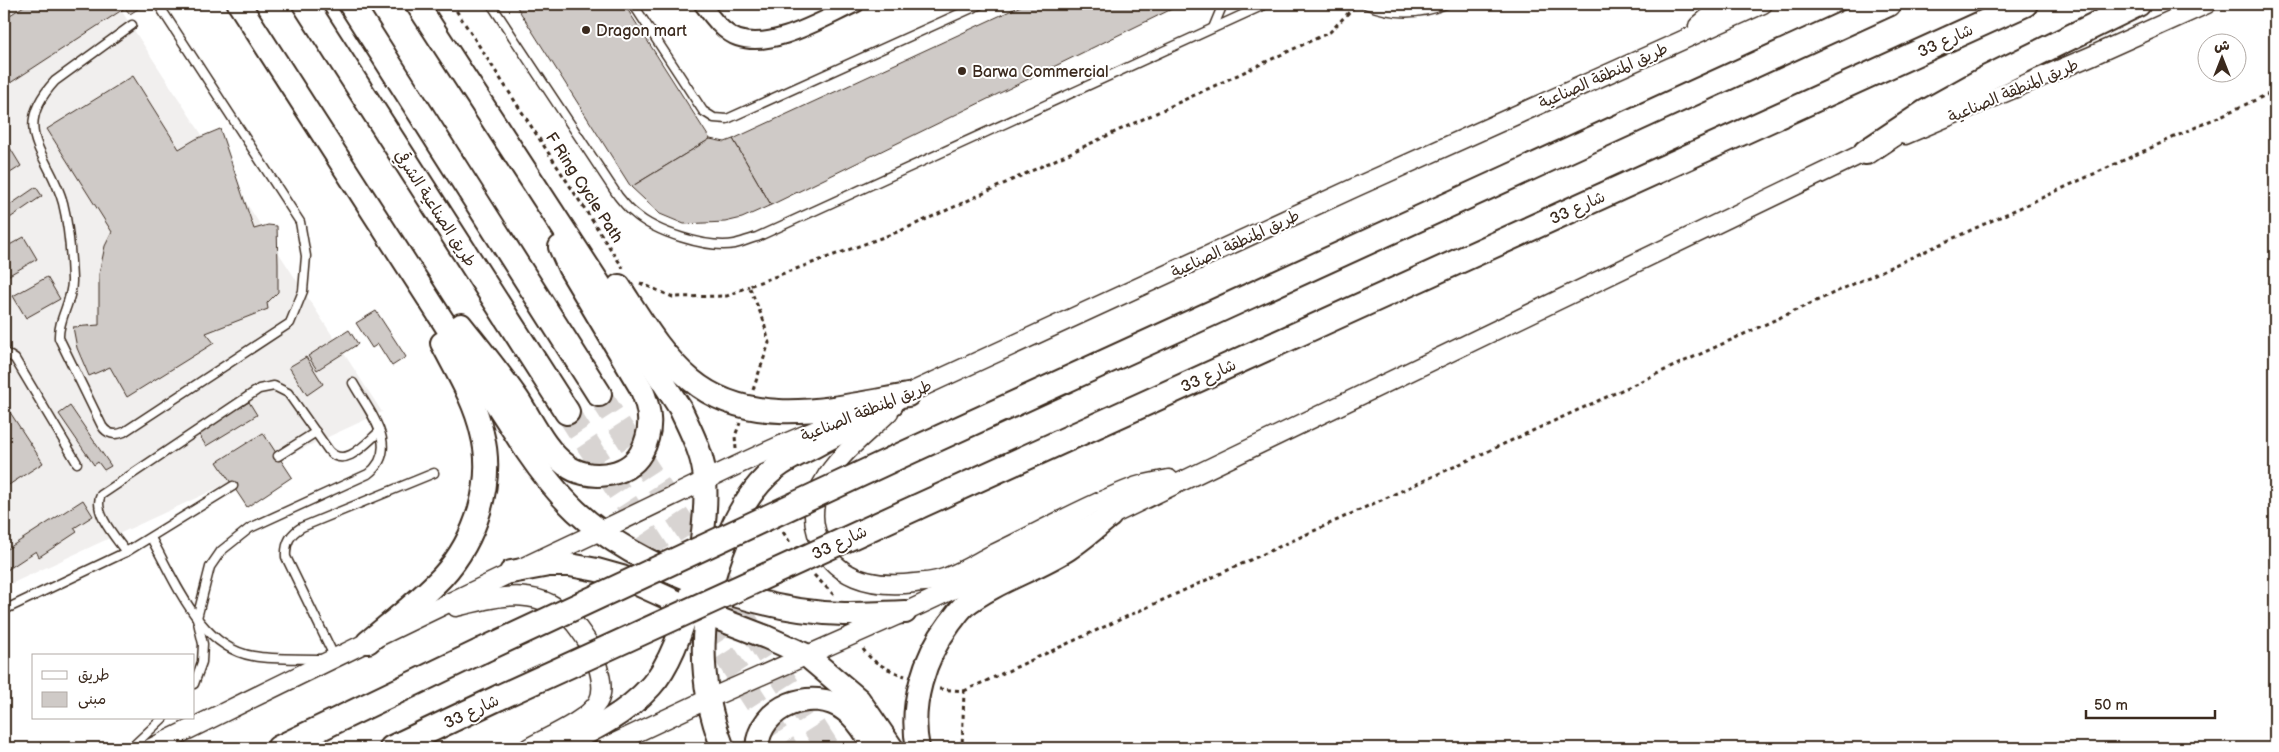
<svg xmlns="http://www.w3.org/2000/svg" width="2279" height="752" viewBox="0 0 2279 752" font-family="'Balsamiq Sans','Playpen Sans Arabic',sans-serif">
<rect width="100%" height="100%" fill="#fff"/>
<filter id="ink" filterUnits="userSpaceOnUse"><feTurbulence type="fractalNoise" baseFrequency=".02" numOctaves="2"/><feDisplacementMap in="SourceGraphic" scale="10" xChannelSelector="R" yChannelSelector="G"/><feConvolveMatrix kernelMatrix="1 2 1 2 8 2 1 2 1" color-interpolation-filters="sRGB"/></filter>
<g filter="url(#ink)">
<!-- built -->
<polygon fill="#f1efee" points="4,4 117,4 382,412 4,587"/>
<!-- building -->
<g fill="#cfcac7" stroke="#3b2a1e">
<polygon points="27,4 143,4 144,5 130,14 125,8 4,87 4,19"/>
<polygon points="515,4 624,4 710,139 631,187"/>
<polygon points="1025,4 1182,4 771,205 733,139"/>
<polygon points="133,76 179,149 196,139 220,129 254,229 268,225 277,226 278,264 278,292 267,303 268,309 206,333 214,343 127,397 110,367 89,376 77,348 73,327 99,325 99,274 105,246 112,232 47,129"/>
<polygon points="4,138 21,166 4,177"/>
<polygon points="710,139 725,142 733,139 771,205 742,218 725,222 684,224 660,214 631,187"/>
<polygon points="36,187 42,196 4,222 4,209"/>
<polygon points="24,237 37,259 4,278 4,248"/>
<polygon points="47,277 60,299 26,318 13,296"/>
<polygon points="376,311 406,357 392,366 378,344 372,348 356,323"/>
<polygon points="349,330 358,344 317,370 308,356"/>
<polygon points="306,357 323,384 307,395 289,367"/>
<polygon points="249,402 257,415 206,446 198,433"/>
<polygon points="4,403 43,463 4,488"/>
<polygon points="70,406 111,466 104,470 98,462 94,465 59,414"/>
<polygon points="263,433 292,477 247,507 217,462"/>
<polygon points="83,500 93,516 74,528 77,532 39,557 36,551 4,572 4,551"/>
</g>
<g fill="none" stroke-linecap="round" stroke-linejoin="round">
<!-- trunk-tunnel -->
<g stroke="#d8d4d2" stroke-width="24" stroke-dasharray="24 12" stroke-linecap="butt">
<polyline points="599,394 828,748"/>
<polyline points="567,412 786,748"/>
</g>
<defs>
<g id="service">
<path d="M491,4l127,192c5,6 10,13 16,17 21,19 73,36 101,31 7,-2 15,-5 22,-7l509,-233"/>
<polyline points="633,4 703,111 714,118 727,119 981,4"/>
<path d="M1365,4c27,11 53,12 81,0"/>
<path d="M132,25l-77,56c-47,51 -5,73 8,122 6,24 8,52 9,76 1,22 -14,39 -13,59l43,88c5,8 13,10 22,6l166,-109 13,-32 3,-35 -6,-34 -142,-218"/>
<polyline points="1213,28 1223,4"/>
<polyline points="4,352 15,359 77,463"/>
<polyline points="278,456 316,432"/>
<path d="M151,538c24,42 48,109 102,118 22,4 46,2 69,3"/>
<path d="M126,552c-10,-14 -34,-40 -25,-57l158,-106 15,-3 14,7 41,58c16,18 37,-8 50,-19"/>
<polyline points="4,610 126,552 233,486"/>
<path d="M335,658l-49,-101c-1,-14 4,-23 16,-30l132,-54"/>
<path d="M194,684l8,-22 1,-18 -6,-26 13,-51 11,-16 29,-23 118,-54c34,-26 1,-62 -15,-91"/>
<polyline points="131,748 163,718"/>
</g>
<path id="minor" d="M702,4c9,12 21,29 36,34 35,12 86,-20 118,-34"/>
<g id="tertiary">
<polyline points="1698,26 1724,4"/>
<polyline points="1905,135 2091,56 2207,4"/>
<polyline points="896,399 1356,187 1763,4"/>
<path d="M889,412c-33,32 -89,70 -72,122 14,45 56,54 98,49 8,-1 18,-1 26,-4 17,-5 33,-15 48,-23 47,-22 95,-50 143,-68 12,-5 25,-6 37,-9"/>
<path d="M456,607c44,-11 86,-23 119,17 9,12 17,23 21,37 4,12 9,29 2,41 -12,19 -51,35 -70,46"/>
<path d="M151,748c149,-73 298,-147 449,-217 87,-41 172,-86 262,-119"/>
<polyline points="604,748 708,699 905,612 1110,516 1876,147"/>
</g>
<g id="primary">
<path d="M239,4l287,446c15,22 31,43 50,61 63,59 183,101 268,103 20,0 41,-1 61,-2"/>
<path d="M417,4l263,404c10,22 24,47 25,72 4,53 -18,167 -54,206 -26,29 -60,45 -95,62"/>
<path d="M619,286c21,32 42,69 72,94 61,51 147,27 217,15"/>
<path d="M461,325c19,24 38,47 56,73 15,22 27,51 49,67 20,16 61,13 75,-12 12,-22 10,-42 0,-65l-72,-121 -9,-20"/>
<polyline points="511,572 549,565 570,565 597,570 622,577 688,607 766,637 806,655 859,700 892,748"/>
<path d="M368,642c25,-21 51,-41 74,-65 34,-37 53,-95 40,-144 -7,-32 -25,-61 -40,-90"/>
<path d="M723,748c-28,-71 -25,-139 4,-209 11,-27 26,-53 49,-71 14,-11 31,-17 46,-26 24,-12 47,-25 70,-38"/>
<path d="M757,748c2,-42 56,-62 88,-38 10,7 17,17 23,27"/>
<path d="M918,748c-9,-42 6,-91 32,-125 5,-6 9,-13 15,-18 31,-24 70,-35 103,-56 15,-10 29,-22 42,-33"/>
</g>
<g id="trunk">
<polyline points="305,4 567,412"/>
<polyline points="351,4 599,394"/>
<polyline points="1866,152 1926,112 1987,78 2138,4"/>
<polyline points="893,459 1888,4"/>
<polyline points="917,507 2025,4"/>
<polyline points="279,748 481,651"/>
<polyline points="392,748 500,697"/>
</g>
</defs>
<!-- service casing -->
<use href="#service" stroke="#3b2a1e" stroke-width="11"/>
<!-- minor casing -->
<use href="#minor" stroke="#3b2a1e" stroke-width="19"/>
<!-- tertiary casing -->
<use href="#tertiary" stroke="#3b2a1e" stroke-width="21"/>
<!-- primary casing -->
<use href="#primary" stroke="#3b2a1e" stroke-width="26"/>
<!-- trunk casing -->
<use href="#trunk" stroke="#3b2a1e" stroke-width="28"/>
<!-- path -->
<g stroke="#3b2a1e" stroke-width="3" stroke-dasharray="4 4" stroke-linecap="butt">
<polyline points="452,4 623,268"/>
<polyline points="640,283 673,297 727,296 749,286"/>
<polyline points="753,390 769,343 763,319 749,286 900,231 954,207 1330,32 1354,7"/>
<polyline points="736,449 735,436 740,423"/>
<polyline points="783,532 791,544"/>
<polyline points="814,575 834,595"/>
<path d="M863,649c9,14 26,21 42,27"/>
<polyline points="939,689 964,691 962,748"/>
<polyline points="964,691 2275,91"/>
</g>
<!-- service -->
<use href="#service" stroke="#fff" stroke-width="8"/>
<!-- minor -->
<use href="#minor" stroke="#fff" stroke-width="15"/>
<!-- tertiary -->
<use href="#tertiary" stroke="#fff" stroke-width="18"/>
<!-- primary -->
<use href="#primary" stroke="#fff" stroke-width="22"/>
<!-- trunk -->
<use href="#trunk" stroke="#fff" stroke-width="24"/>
<defs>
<g id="trunk-bridge">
<polyline points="481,651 893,459"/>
<polyline points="500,697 917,507"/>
</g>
</defs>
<!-- trunk-bridge casing -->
<use href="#trunk-bridge" stroke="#3b2a1e" stroke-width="28" stroke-linecap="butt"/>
<!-- trunk-bridge -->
<use href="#trunk-bridge" stroke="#fff" stroke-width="24"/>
</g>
</g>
<!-- markers -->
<g fill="#3b2a1e" stroke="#fff" stroke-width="2">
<circle cx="586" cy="30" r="5"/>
<circle cx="962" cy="71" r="5"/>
</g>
<g text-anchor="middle" stroke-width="4" stroke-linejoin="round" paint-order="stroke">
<!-- poi labels -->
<g font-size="16" fill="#3b2a1e" stroke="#fff" text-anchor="start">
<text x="596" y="36">Dragon mart</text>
<text x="972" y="77">Barwa Commercial</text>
</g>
<!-- street labels -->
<g font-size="16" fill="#3b2a1e" stroke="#fff">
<text transform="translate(1945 40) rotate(-24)" y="6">شارع 33</text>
<text transform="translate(1603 75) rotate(-24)" y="6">طريق المنطقة الصناعية</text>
<text transform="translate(2013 90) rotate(-23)" y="6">طريق المنطقة الصناعية</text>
<text transform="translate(585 187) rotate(57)" y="6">F Ring Cycle Path</text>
<text transform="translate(1577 207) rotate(-24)" y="6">شارع 33</text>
<text transform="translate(436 208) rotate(57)" y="6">طريق الصناعية الشرقي</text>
<text transform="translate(1235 243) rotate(-25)" y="6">طريق المنطقة الصناعية</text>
<text transform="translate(1208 375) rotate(-24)" y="6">شارع 33</text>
<text transform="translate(866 410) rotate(-22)" y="6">طريق المنطقة الصناعية</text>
<text transform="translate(839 542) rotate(-25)" y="6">شارع 33</text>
<text transform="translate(471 711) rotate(-25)" y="6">شارع 33</text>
</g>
</g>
<!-- margin -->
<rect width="2279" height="752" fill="none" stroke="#fff" stroke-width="20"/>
<rect x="10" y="10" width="2259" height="732" fill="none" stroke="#3b2a1e" stroke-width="2" filter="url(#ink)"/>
<!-- legend -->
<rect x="32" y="654" width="162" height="65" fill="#ffffff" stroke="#b1aaa5"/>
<rect x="42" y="671" width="25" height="8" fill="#ffffff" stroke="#b1aaa5"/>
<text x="78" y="680" font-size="15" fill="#3b2a1e">طريق</text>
<rect x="42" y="692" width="25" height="15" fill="#cfcac7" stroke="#b1aaa5"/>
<text x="78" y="704" font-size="15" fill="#3b2a1e">مبنى</text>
<!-- north arrow -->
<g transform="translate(2222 58)"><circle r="24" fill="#ffffff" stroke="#b1aaa5"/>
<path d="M0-4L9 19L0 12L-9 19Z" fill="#3b2a1e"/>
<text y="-8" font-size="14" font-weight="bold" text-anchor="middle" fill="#3b2a1e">ش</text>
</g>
<!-- scale -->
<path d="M2086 710v8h129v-8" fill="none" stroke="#3b2a1e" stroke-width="2.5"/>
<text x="2094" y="710" font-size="15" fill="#3b2a1e" stroke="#ffffff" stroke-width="4" paint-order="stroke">50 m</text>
</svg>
